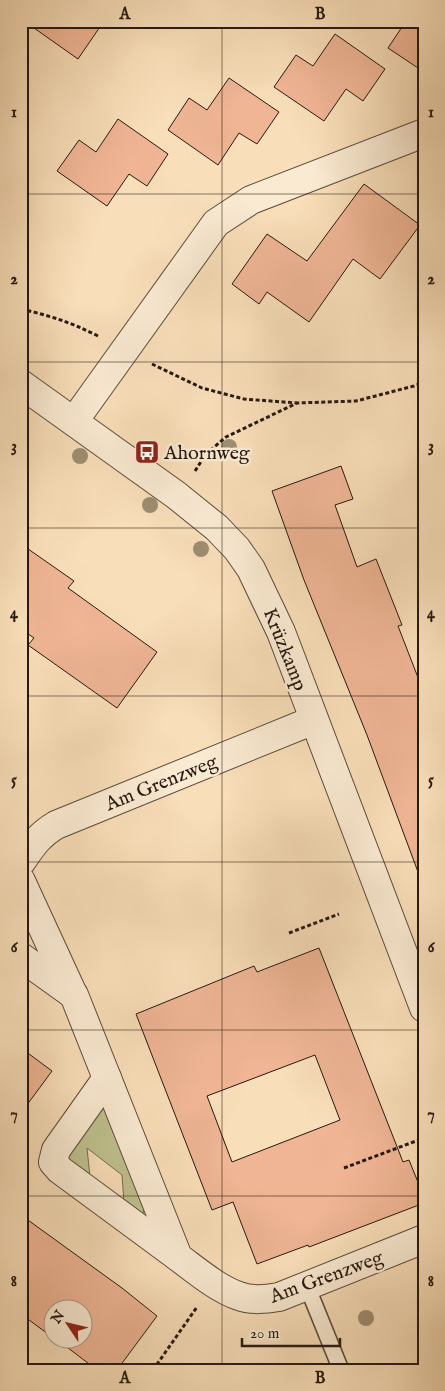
<svg xmlns="http://www.w3.org/2000/svg" width="445" height="1391" viewBox="0 0 445 1391" font-family="'IM FELL English',serif">
<rect width="100%" height="100%" fill="#f8deb9"/>
<filter id="stains"><feTurbulence type="fractalNoise" baseFrequency=".004" numOctaves="4"/><feColorMatrix values="0 0 0 0 .2 0 0 0 0 .09 0 0 0 0 .02 0 0 0 .5 -.17"/></filter>
<radialGradient id="worn" r=".72"><stop offset=".6" stop-color="#630" stop-opacity="0"/><stop offset="1" stop-color="#630" stop-opacity=".3"/></radialGradient>
<!-- green -->
<polygon fill="#bfc18e" stroke="#726d50" points="104,1108 106,1109 144,1210 143,1213 140,1213 124,1202 122,1175 87,1148 90,1177 68,1161 67,1156 100,1109"/>
<!-- building -->
<g fill="#efb595" stroke="#261911" fill-rule="evenodd">
<polygon points="24,21 104,21 78,59"/>
<polygon points="406,21 424,21 424,72 388,48"/>
<polygon points="335,34 385,69 363,101 346,89 324,121 274,87 296,55 313,66"/>
<polygon points="229,78 279,112 257,144 239,133 218,165 168,130 189,98 207,110"/>
<polygon points="118,119 168,154 147,186 129,174 107,206 57,171 79,140 96,152"/>
<polygon points="364,184 420,225 380,279 353,259 309,322 267,292 259,304 232,284 267,234 307,261"/>
<polygon points="341,466 353,499 335,505 357,567 376,559 402,625 398,626 424,693 424,880 421,880 367,735 304,580 272,491"/>
<polygon points="21,544 74,581 68,588 157,652 117,708 28,645 34,638 21,629"/>
<path d="M319,948l84,214 6,-2 15,37v6l-115,44 -1,-2 -51,19 -24,-62 -21,8 -76,-196 118,-48 3,6zM315,1055l25,65 -108,42 -25,-66z"/>
<polygon points="21,1048 52,1071 21,1113"/>
<polygon points="21,1215 122,1288 157,1316 117,1370 97,1370 55,1338 82,1338 82,1308 52,1308 52,1337 21,1314"/>
</g>
<g fill="none" stroke-linecap="round" stroke-linejoin="round">
<defs>
<polyline id="lane" points="307,1286 341,1370"/>
<g id="street">
<polyline points="21,384 176,495 217,528 237,549 251,569 281,632 424,1008"/>
<polyline points="74,421 216,223 251,200 424,133"/>
<path d="M21,862c12,-17 17,-26 35,-37l258,-105"/>
<polyline points="21,881 73,994"/>
<path d="M21,957l53,38 104,262c19,14 40,32 61,39 13,5 27,3 40,1l145,-58"/>
<polyline points="107,1078 56,1150 53,1162 60,1170 178,1257"/>
</g>
</defs>
<!-- lane casing -->
<use href="#lane" stroke="#5a4a3b" stroke-width="18"/>
<!-- street casing -->
<use href="#street" stroke="#5a4a3b" stroke-width="30"/>
<!-- path -->
<g stroke="#261911" stroke-width="3" stroke-dasharray="4 2.5" stroke-linecap="butt">
<path d="M21,309c30,7 49,13 77,27"/>
<polyline points="152,364 202,388 244,399 297,403"/>
<polyline points="195,471 206,454 226,437 297,403 356,401 414,386 424,382"/>
<polyline points="289,933 339,914"/>
<polyline points="344,1168 424,1138"/>
<polyline points="153,1370 197,1307"/>
</g>
<!-- lane -->
<use href="#lane" stroke="#faead2" stroke-width="15"/>
<!-- street -->
<use href="#street" stroke="#faead2" stroke-width="28"/>
</g>
<!-- trees -->
<g fill="#9e8d71">
<circle cx="229" cy="447" r="8"/>
<circle cx="80" cy="456" r="8"/>
<circle cx="150" cy="505" r="8"/>
<circle cx="201" cy="549" r="8"/>
<circle cx="366" cy="1318" r="8"/>
</g>
<!-- grid -->
<path fill="none" stroke="#261911" stroke-width="1" stroke-opacity="0.55" d="M222,21v1349M21,194h403M21,362h403M21,528h403M21,696h403M21,862h403M21,1030h403M21,1196h403"/>
<!-- icons -->
<defs>
<symbol id="bus-square" viewBox="-11 -11 22 22"><rect x="-9" y="-9" width="18" height="18" rx="4" fill="#8f2418" stroke="#faead2"/><path d="M-5-6H5V4H4V6H2V4H-2V6H-4V4H-5ZM-3.5-4V0h7V-4ZM-3.5 1.2v1.5H-2V1.2ZM2 1.2v1.5H3.5V1.2Z" fill="#fff"/></symbol>
</defs>
<g fill-rule="evenodd">
<use href="#bus-square" x="133" y="438" width="28" height="28"/>
</g>
<g text-anchor="middle" stroke-width="5" stroke-linejoin="round" paint-order="stroke">
<!-- poi labels -->
<g font-size="20" fill="#261911" stroke="#faead2" text-anchor="start">
<text x="164" y="459">Ahornweg</text>
</g>
<!-- street labels -->
<g font-size="20" fill="#261911" stroke="#faead2">
<text transform="translate(286 649) rotate(68)" y="7">Krüzkamp</text>
<text transform="translate(161 782) rotate(-22)" y="7">Am Grenzweg</text>
<text transform="translate(326 1276) rotate(-20)" y="7">Am Grenzweg</text>
</g>
</g>
<!-- margin -->
<rect width="445" height="1391" fill="none" stroke="#f8deb9" stroke-width="55"/>
<!-- north arrow -->
<g transform="translate(68 1324) rotate(305)"><circle r="24" fill="#faead2" stroke="#a59685"/>
<path d="M0-4L9 19L0 12L-9 19Z" fill="#8f2418"/>
<text y="-8" font-size="14" font-weight="bold" text-anchor="middle" fill="#261911">N</text>
</g>
<!-- scale -->
<path d="M242 1338v8h98v-8" fill="none" stroke="#261911" stroke-width="2.5"/>
<text x="250" y="1338" font-size="15" fill="#261911" stroke="#faead2" stroke-width="4" paint-order="stroke">20 m</text>
<rect x="28" y="28" width="390" height="1336" fill="none" stroke="#261911" stroke-width="2"/>
<g font-size="16" text-anchor="middle" font-weight="bold" fill="#261911">
<text x="125" y="19">A</text>
<text x="320" y="19">B</text>
<text x="14" y="117">1</text>
<text x="431" y="117">1</text>
<text x="14" y="284">2</text>
<text x="431" y="284">2</text>
<text x="14" y="451">3</text>
<text x="431" y="451">3</text>
<text x="14" y="618">4</text>
<text x="431" y="618">4</text>
<text x="14" y="785">5</text>
<text x="431" y="785">5</text>
<text x="14" y="952">6</text>
<text x="431" y="952">6</text>
<text x="14" y="1119">7</text>
<text x="431" y="1119">7</text>
<text x="14" y="1286">8</text>
<text x="431" y="1286">8</text>
<text x="125" y="1383">A</text>
<text x="320" y="1383">B</text>
</g>
<rect width="100%" height="100%" filter="url(#stains)"/>
<rect width="100%" height="100%" fill="url(#worn)"/>
</svg>
